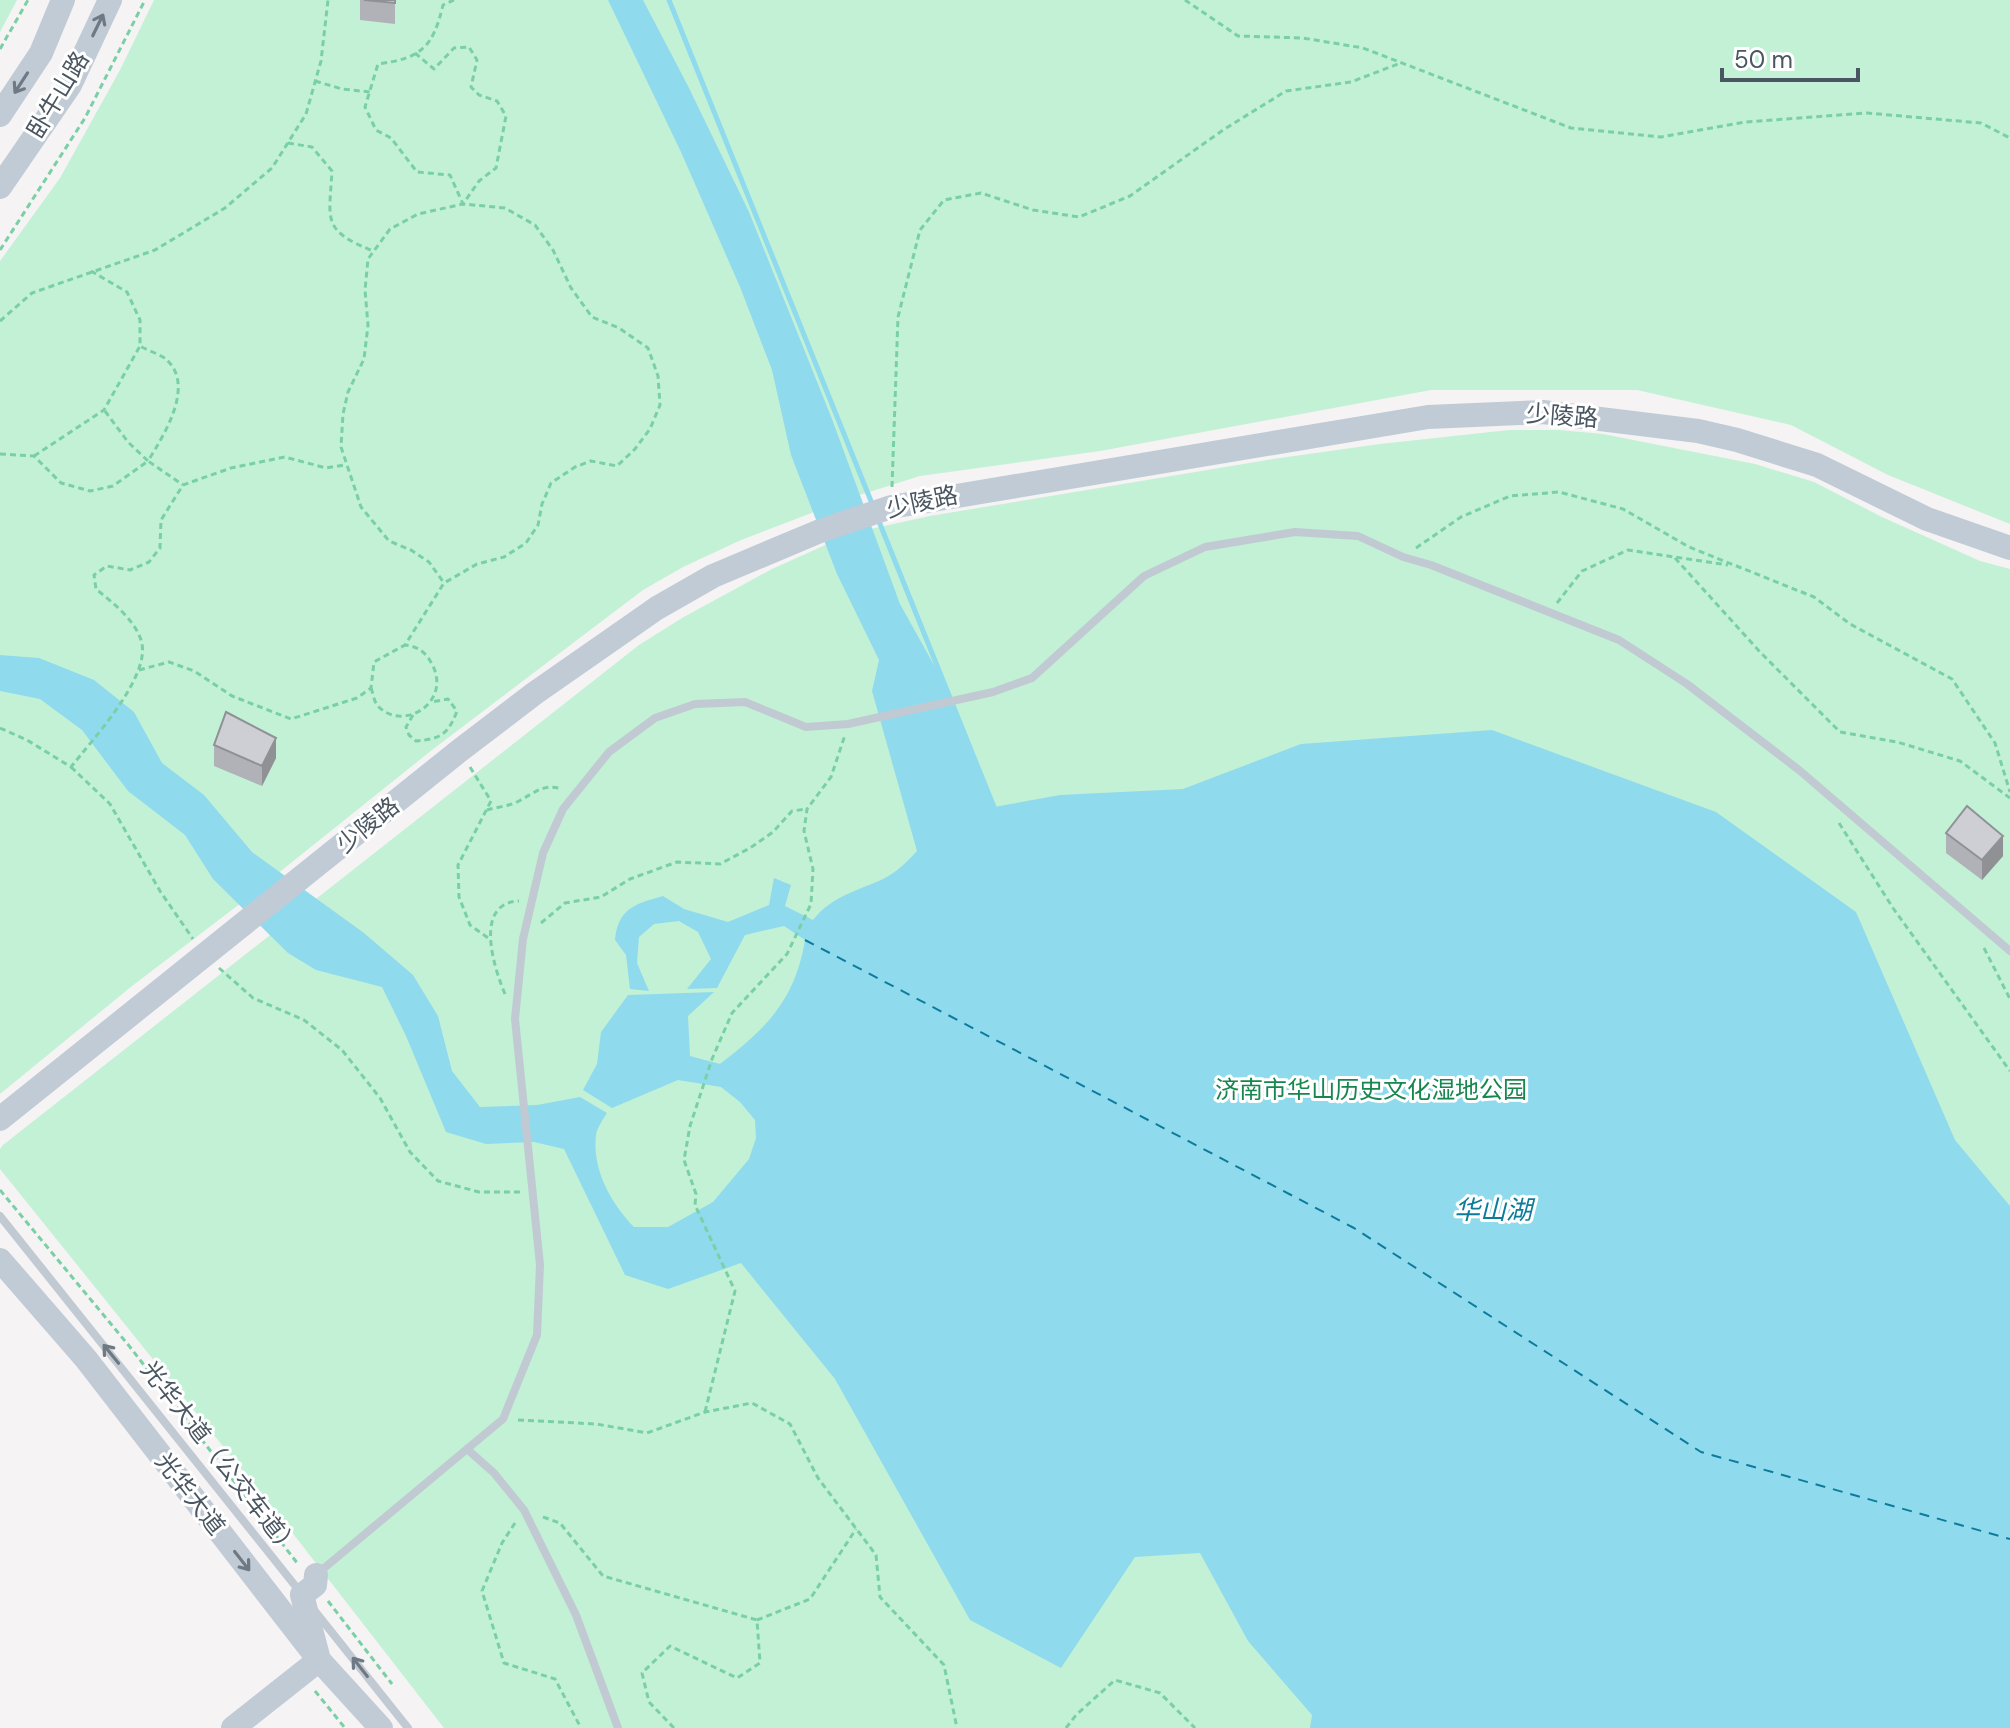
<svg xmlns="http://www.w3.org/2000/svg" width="2010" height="1728" viewBox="0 0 2010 1728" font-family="'DM Sans','Noto Sans SC',sans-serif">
<rect width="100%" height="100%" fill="#f5f3f3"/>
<!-- green -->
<g fill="#c3f1d5">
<polygon points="0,0 17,0 0,32"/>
<polygon points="154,0 2010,0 2010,524 1888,475 1791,425 1637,390 1431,390 1100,451 920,476 853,497 741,540 683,567 643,590 432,750 241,903 132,986 0,1094 0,261 60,178 120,70"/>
<polygon points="1509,430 1559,430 1603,434 1755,464 1814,482 1882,517 1980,561 2010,569 2010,1728 444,1728 284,1522 0,1169 0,1149 3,1145 639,645 682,618 772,569 852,533 930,516 1273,459 1380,444"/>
</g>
<!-- water -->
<path fill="#90daee" d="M608,0h35l45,86 61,126 83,207 68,185 44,79 50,124 66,-12 123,-6 118,-45 191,-14 224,82 140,100 99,228 55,66v522h-700l2,-13 -64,-74 -48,-88 -65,4 -74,111 -91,-48 -135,-241 -94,-116 -73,26 -43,-14 -61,-126 -30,-7 -48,2 -40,-12 -40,-96 -24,-49 -66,-17 -28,-17 -75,-74 -28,-44 -57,-44 -46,-61 -42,-31 -40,-8v-36l39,3 55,22 40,32 28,51 42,32 48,57 112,81 49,42 25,41 14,55 28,36 57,-2 43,-8 27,16c-4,6 -10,15 -11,22 -4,35 15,68 38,92h34l45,-25 36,-43 7,-21 -1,-18 -15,-18 -19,-15 -43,-7 -66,28 -29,-18 14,-26 4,-32 27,-37 86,-3 -26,24 2,40 30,8c47,-36 75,-64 85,-124l-21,-14 -39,9 -28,53 -30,1 24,-30 -13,-27 -19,-11 -25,3 -15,13 -2,26 12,28 -19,-2 -4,-34 -11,-15c3,-32 20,-36 48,-44l21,13 44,13 41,-17 5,-27 17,7 -6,21 28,14c19,-24 44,-29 70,-41 14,-7 24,-17 34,-28l-45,-160 7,-31 -42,-86 -46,-119 -19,-85 -32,-83 -59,-135z"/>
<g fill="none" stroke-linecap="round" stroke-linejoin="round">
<!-- stream -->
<g stroke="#90daee" stroke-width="5">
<polyline points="669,0 873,506"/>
<polyline points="878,519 994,807"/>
</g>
<!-- ferry -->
<polyline stroke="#0c7c9b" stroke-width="2" stroke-dasharray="10 8" stroke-linecap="butt" points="805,940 1354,1228 1701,1452 2010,1539"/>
<!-- path -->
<g stroke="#7ad0a6" stroke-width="3" stroke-dasharray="6 4" stroke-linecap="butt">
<polyline points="1185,0 1238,36 1303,38 1363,48 1571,128 1661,137 1745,122 1867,113 1981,123 2010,138"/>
<polyline points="0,49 28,0"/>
<path d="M415,53l19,16 20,-21 15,-1 8,13 -6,27 8,8 18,6 9,15 -10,52 -17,13 -16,23 -13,-29 -33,-3 -26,-34 -15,-8 -11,-23 13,-43c44,-6 55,-17 65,-59l11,-5"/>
<polyline points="315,81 342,89 370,92"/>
<path d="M288,143l24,4 20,24c-3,51 -10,59 41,80"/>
<polyline points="0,250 85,118 145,0"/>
<polyline points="0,321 32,293 155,250 225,208 272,168 306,114 321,61 328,0"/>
<path d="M105,411l23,31 20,19c16,-26 50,-79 15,-104 -7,-4 -16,-7 -23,-11"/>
<polyline points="0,454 34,456 61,483 90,491 113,486 148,461 183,485"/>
<polyline points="34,456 104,410 140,346 140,320 127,292 91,271"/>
<polyline points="892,487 898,317 920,230 944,200 981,193 1033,210 1079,217 1130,196 1223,130 1286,91 1351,82 1398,64"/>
<polyline points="1416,548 1461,517 1510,496 1559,492 1623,509 1689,547 1814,597 1850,624 1952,679 1995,743 2010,792"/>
<polyline points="1675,558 1760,652 1840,732 1897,742 1960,761 2010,798"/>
<polyline points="1557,603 1582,571 1628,550 1728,565"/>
<polyline points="139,670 169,662 194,671 232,696 291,719 357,698 371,688 374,662 405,645 444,583 477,564 504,557 526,543 538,525 542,504 551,483 575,467 591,461 617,466 635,449 650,429 660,405 658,376 648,348 619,328 592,317 571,288 553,250 535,225 505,208 463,204 418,214 390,229 368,259 365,290 368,325 364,359 348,392 343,414 341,447 361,507 389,541 411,550 429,562 444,583"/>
<path d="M371,688c2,5 3,13 6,17 24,28 74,-1 56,-39 -7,-14 -14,-19 -28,-21"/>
<path d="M413,715l-7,12 3,8 7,6c24,-2 32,-6 41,-30l-9,-12 -17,3"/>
<path d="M0,728l27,12 44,27c21,-27 82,-92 70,-127 -7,-21 -28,-37 -45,-51l-2,-14 13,-9 23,4 19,-8 11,-14 1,-28 22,-35 48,-17 54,-11 41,11 18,-3"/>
<polyline points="71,767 110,804 160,891 193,939"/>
<polyline points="470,767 491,801 458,865 459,897 470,925 491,940"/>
<path d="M487,810c10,-3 23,-4 32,-9 15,-8 25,-18 43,-12"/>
<polyline points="1839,823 1893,908 2010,1071"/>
<polyline points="541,923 565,903 601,897 630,879 677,862 720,864 750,848 773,832 792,811 807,809"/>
<polyline points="1984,948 2010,999"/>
<polyline points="219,968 253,998 304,1020 342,1050 380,1098 410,1152 438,1181 479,1192 520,1192"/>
<path d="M505,994c-11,-26 -32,-91 14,-93"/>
<polyline points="0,1190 130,1347 298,1564"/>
<polyline points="705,1412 735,1291 695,1205 696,1194 684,1160 690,1126 712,1059 732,1013 787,954 811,904 813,869 804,831 807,809 831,777 845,735"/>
<polyline points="518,1420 596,1424 647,1433 705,1412 752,1403 790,1424 818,1478 876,1555 880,1597 944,1665 957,1728"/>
<polyline points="543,1517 560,1523 603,1576 757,1620 760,1663 737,1678 670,1646 642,1673 649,1702 674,1728"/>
<polyline points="515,1523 502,1543 482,1591 504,1663 555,1679 581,1728"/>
<polyline points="328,1601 392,1684"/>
<polyline points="757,1620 810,1599 856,1529"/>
<polyline points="315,1691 345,1728"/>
<polyline points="1066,1728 1076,1715 1115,1680 1160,1693 1195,1728"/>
</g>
<!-- lane -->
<g stroke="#c1cad2" stroke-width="8">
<polyline points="0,1216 301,1593"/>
<polyline points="467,1449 494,1473 524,1510 576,1615 618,1728"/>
<polyline points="317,1574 503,1419 537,1335 540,1265 515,1019 523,939 543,853 563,809 609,752 655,718 695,704 745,702 806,727 848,724 993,692 1032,678 1144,576 1205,547 1295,532 1358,536 1403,557 1431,565 1619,640 1687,684 1799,770 2010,951"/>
<polyline points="314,1610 408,1728"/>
</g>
<!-- secondary -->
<g stroke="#c1cbd6" stroke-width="24">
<polyline points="0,115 41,53 63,0"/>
<polyline points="0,187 70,85 110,0"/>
<polyline points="0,1119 459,751 535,693 657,608 713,576 820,531 891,507 1428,417 1543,412 1698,431 1737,440 1817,465 1927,519 2010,548"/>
<polyline points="0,1260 86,1359 319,1660 381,1728"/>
<polyline points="233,1728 319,1660 302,1595 315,1585 316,1575"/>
</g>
</g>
<!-- wall -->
<g fill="#b0b2b7">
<polygon points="360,0 395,0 395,24 360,20"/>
<polygon points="214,745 276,758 262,786 214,766"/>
<polygon points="1946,833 2003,856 1982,880 1946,853"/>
</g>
<!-- shaded-wall -->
<g fill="#909195">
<polygon points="276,738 276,758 262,786 262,766"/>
<polygon points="2003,836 2003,856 1982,880 1982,860"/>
</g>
<!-- building -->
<g fill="#cdcfd5" stroke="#909195" stroke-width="2">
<polygon points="364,0 395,0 395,3"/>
<polygon points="226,712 276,738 262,766 214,745"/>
<polygon points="1967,806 2003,836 1982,860 1946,833"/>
</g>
<!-- one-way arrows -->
<defs><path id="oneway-shaft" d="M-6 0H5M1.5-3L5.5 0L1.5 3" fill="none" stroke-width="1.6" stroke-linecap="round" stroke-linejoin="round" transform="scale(2)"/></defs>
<g stroke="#6e7984">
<use href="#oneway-shaft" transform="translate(98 25) rotate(-64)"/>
<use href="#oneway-shaft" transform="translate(21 83) rotate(123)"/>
<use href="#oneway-shaft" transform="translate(242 1561) rotate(52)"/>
</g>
<g stroke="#6e7983">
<use href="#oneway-shaft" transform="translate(111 1354) rotate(-129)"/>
<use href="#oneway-shaft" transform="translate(360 1667) rotate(-128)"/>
</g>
<g text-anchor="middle" stroke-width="6" stroke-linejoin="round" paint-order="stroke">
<!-- street labels -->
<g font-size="24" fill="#4a5661" stroke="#fff">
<text transform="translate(58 95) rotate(-59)" y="8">卧牛山路</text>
<text transform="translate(1562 416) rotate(4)" y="8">少陵路</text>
<text transform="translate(922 502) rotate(-12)" y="8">少陵路</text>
<text transform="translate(368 825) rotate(-39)" y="8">少陵路</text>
<text transform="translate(220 1459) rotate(52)" y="8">光华大道（公交车道）</text>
<text transform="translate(190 1494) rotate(52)" y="8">光华大道</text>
</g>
<!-- park labels -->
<g font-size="24" fill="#17864f" stroke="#fff">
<text x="1371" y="1098">济南市华山历史文化湿地公园</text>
</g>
<!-- water labels -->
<g font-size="26" font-style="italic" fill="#0c7c9b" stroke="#fff">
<text x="1493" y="1219">华山湖</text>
</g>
</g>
<!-- scale -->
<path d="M1722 68v12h136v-12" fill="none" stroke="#4a5661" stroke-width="4"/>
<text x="1734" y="68" font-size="24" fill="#4a5661" stroke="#ffffff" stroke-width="6" paint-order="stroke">50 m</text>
</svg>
